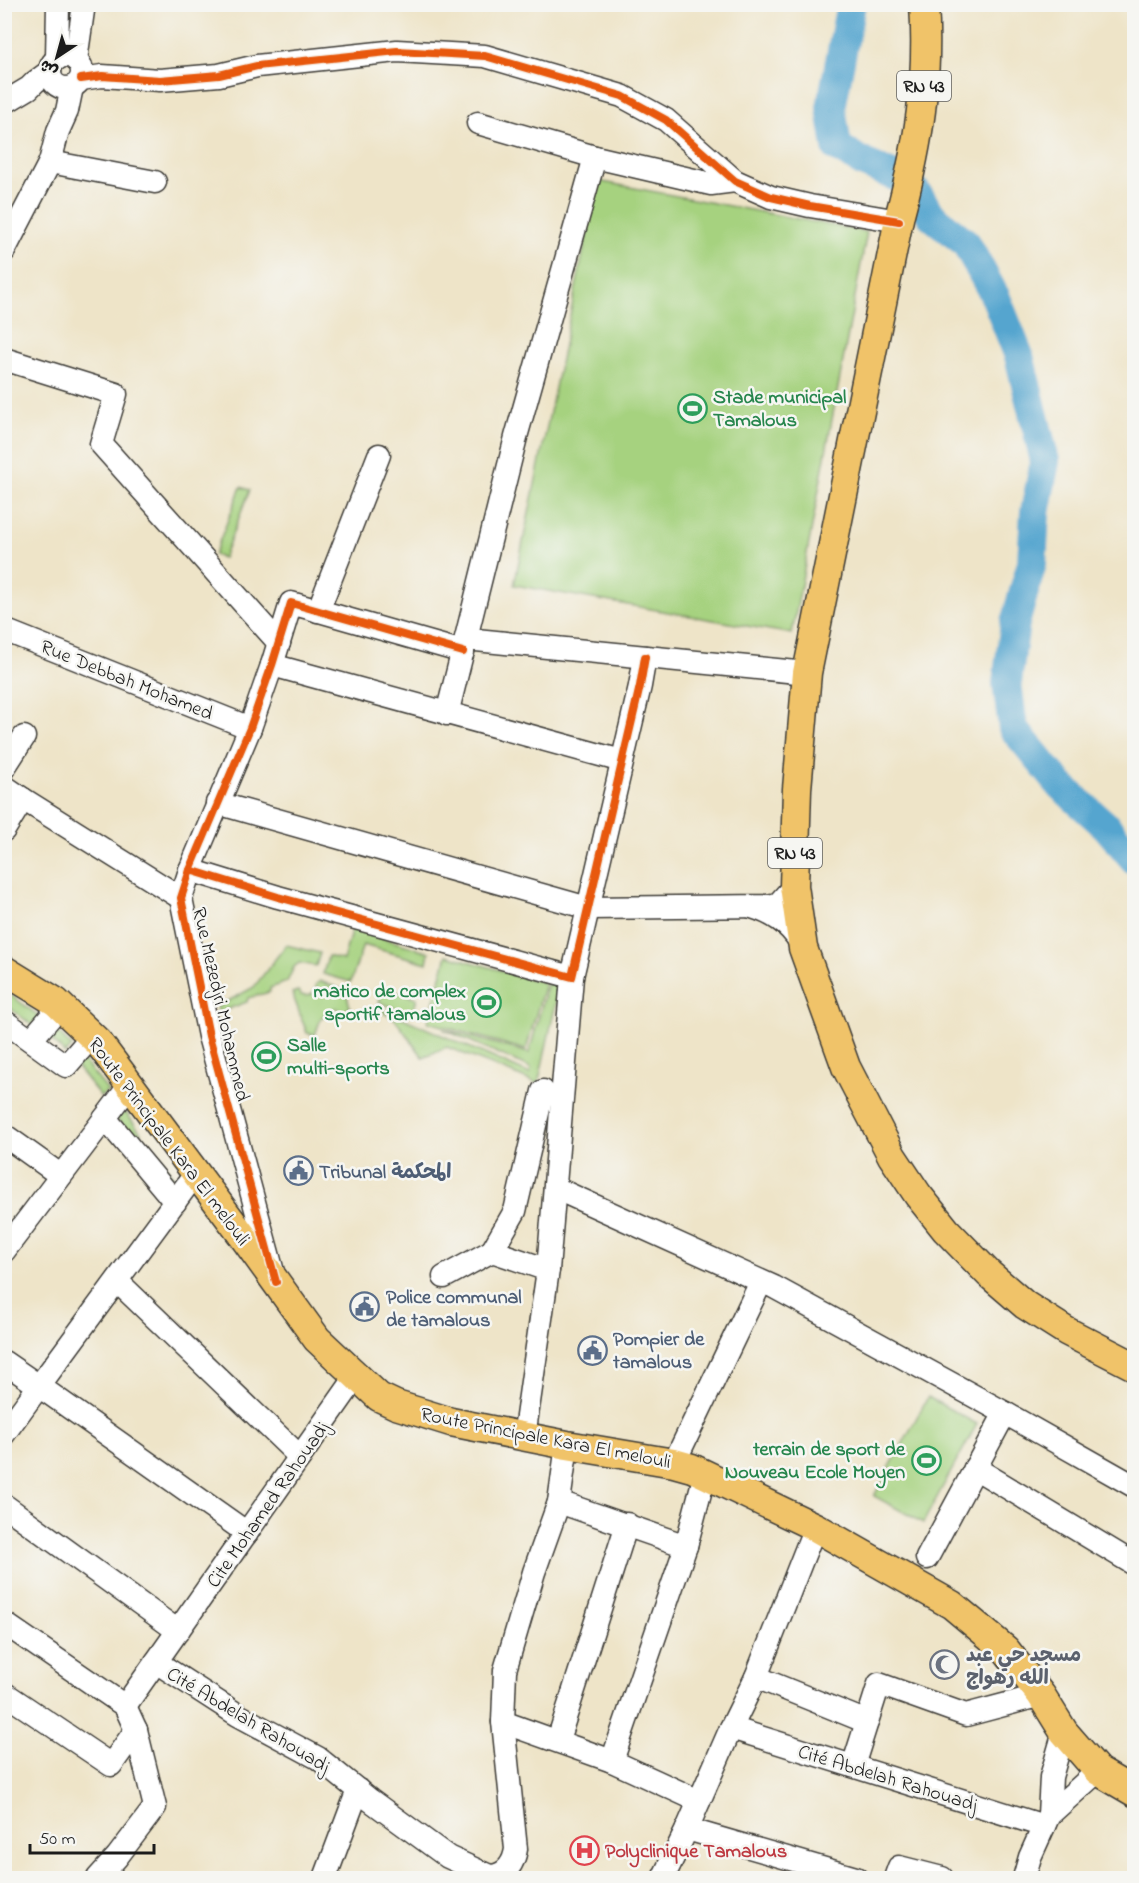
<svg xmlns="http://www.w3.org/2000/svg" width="1139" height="1883" viewBox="0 0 1139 1883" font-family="'Indie Flower','Playpen Sans Arabic',sans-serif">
<rect width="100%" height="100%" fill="#f6f6f2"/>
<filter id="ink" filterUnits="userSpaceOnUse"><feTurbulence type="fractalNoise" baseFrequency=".0167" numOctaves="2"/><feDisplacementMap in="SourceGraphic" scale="12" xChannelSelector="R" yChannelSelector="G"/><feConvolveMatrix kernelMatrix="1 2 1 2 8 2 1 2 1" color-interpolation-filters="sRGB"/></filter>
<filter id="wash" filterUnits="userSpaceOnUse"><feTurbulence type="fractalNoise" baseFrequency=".008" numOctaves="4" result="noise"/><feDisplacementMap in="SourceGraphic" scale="24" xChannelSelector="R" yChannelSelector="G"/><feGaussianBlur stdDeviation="1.35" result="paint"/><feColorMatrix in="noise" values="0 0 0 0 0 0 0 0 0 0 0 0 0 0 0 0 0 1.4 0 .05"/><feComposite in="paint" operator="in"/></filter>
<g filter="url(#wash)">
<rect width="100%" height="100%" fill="#eee4c8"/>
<!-- green -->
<g fill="#a6d27f" stroke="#61774e" stroke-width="1.5">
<polygon points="598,181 867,232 792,634 514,585"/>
<polygon points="241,487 250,490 223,558 214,555"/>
<polygon points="352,929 429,952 427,963 363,945 351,982 323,974 328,956 343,960"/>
<polygon points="286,945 320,953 316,966 299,963 294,967 287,982 270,988 270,992 248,998 247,1002 223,1011 224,1015 219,1016 217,1007 254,987"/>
<polygon points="447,955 545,983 526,1050 428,1022"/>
<path d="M320,981l26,10 4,16 -6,4 -9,-3 -14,10 -6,17 -8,-2 -15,-40 6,-2 3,4c7,2 12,0 15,-6v-5z"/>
<polygon points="548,983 560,985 538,1084 447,1047 423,1057 394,1018 377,1010 378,1007 530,1074 531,1068 443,1029 529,1053"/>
<polygon points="384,988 417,998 412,1015 379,1002"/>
<polygon points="4,990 40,1017 33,1026 5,1004"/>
<polygon points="52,1026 72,1047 65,1054 45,1033"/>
<polygon points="81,1058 108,1091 101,1097 74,1064"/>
<polygon points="125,1111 142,1134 134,1140 116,1118"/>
<polygon points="148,1142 176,1180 168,1186 140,1149"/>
<polygon points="928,1397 977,1424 923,1523 874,1496"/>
</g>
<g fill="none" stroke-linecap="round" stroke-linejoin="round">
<!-- river -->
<polyline stroke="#54a5cf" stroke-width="30" points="851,4 831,108 837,147 864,163 909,182 932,216 966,243 996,298 1019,356 1045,461 1035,512 1032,563 1015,623 1007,683 1013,728 1061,786 1106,826 1134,859"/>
</g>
</g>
<g filter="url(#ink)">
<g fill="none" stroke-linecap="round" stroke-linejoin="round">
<defs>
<g id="minor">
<circle cx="66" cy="72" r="16"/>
<polyline points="57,59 58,4"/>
<polyline points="76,60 84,4"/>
<polyline points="81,79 102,76 160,80 219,75 257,66 397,51 485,56 622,96 666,120 735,181 771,197 810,206 899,221"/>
<polyline points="4,103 29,88 35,82 50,71"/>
<polyline points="478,123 595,157"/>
<polyline points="50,162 155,182"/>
<polyline points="4,251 50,162 58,131 67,111 72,87"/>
<polyline points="4,359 116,394 101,444 279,643"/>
<polyline points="318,611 379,455"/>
<polyline points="4,630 250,728"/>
<polyline points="466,639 807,673"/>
<polyline points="272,665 622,761"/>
<polyline points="447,714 516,437 595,157 711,184 735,181"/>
<polyline points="4,768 24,737"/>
<polyline points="4,786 23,799"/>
<polyline points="217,803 588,908 766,906 778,904 794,886"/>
<polyline points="4,830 23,799 181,898"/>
<polyline points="190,870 278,897 572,977 640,686 645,657"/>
<path d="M752,907c23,7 41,19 51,41"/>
<polyline points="4,1021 66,1066 92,1036"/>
<polyline points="31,1040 60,1006"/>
<polyline points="105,1118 175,1202"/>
<polyline points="4,1135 60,1175"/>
<polyline points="555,1188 774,1287 1005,1413 1134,1486"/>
<polyline points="4,1251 130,1085"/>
<polyline points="492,1251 515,1211 543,1091"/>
<polyline points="273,1272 209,1036 181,898 190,870 250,728 272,665 291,603 463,652"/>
<polyline points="444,1277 492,1251 548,1270"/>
<polyline points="117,1281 300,1457"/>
<polyline points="4,1362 39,1386 196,1173"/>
<polyline points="4,1434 39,1386 247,1533"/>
<polyline points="524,1437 548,1270 572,977"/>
<polyline points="674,1463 761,1282"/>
<polyline points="975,1468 1134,1564"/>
<polyline points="559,1502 686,1546"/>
<polyline points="4,1505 178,1631"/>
<polyline points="815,1527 756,1677 731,1728 687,1829 856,1878"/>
<polyline points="927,1558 1005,1413"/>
<polyline points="4,1623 125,1706 356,1377"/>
<polyline points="156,1662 238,1715 318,1758 370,1800 448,1857 494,1878"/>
<polyline points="756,1677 867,1722"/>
<polyline points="4,1693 111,1765 136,1730 125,1706"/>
<polyline points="503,1722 612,1761 699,1801"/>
<polyline points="731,1728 1044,1826"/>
<polyline points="558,1740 627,1524"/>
<polyline points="612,1761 686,1546 705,1474"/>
<polyline points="853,1766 879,1684 966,1715 1041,1695"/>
<polyline points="1049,1815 1051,1777 1064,1732"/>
<path d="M492,1876c15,-2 22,-13 24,-27l-13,-127 2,-52 29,-98 25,-70 8,-57"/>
<polyline points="98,1878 117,1857 155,1807 136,1730"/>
<polyline points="325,1878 358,1790"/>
<polyline points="663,1878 687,1829"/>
<polyline points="895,1878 899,1867 942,1878"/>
<polyline points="1024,1878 1030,1857 1049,1815 1098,1771"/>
</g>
<g id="major">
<path d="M924,4c5,76 -5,138 -24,210l-93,459 -10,116 -3,97 9,62 43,119 46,89 26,39 28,35 43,44 36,31 41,26 68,35"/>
<polyline points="4,970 56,1002 98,1042 242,1235 317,1339 379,1397 396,1405 451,1422 567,1445 674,1463 692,1468 815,1527 952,1605 1006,1650 1041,1695 1064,1732 1098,1771 1134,1792"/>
</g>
</defs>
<!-- minor casing -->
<use href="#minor" stroke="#3c3a36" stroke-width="25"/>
<!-- major casing -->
<use href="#major" stroke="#3c3a36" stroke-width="31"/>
<!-- minor -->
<use href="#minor" stroke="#fff" stroke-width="22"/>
<!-- major -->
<use href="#major" stroke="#f0c369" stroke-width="28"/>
<defs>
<g id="cycleway">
<polyline points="81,79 102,76 160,80 219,75 257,66 397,51 485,56 622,96 666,120 735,181 771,197 810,206 899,221"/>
<polyline points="190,870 278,897 572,977 640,686 645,657"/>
<polyline points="276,1282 209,1036 181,898 190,870 250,728 272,665 291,603 463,652"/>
</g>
</defs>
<!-- cycleway casing -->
<use href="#cycleway" stroke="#f6f6f2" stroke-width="11"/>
<!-- cycleway -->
<use href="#cycleway" stroke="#e8590c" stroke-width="8"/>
</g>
</g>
<!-- icons -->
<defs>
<symbol id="stadium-ring" viewBox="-11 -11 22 22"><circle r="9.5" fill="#f6f6f2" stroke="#2e9e5b" stroke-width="1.5"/><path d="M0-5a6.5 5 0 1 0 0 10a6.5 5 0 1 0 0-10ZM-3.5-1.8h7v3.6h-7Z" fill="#2e9e5b"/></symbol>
<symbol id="civic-ring" viewBox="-11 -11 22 22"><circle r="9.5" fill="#f6f6f2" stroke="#5c6f8a" stroke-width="1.5"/><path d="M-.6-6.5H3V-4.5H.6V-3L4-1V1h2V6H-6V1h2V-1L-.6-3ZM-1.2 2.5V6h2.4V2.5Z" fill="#5c6f8a"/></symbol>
<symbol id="mosque-ring" viewBox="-11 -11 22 22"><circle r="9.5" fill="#f6f6f2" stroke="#6b7280" stroke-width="1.5"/><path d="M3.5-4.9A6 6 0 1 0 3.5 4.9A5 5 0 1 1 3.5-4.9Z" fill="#6b7280"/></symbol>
<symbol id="hospital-ring" viewBox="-11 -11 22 22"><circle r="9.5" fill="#f6f6f2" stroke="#e0444e" stroke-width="1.5"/><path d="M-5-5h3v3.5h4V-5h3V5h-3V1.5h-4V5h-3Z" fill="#e0444e"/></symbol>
</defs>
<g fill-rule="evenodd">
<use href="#stadium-ring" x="676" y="392" width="33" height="33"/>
<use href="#stadium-ring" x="470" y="986" width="33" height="33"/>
<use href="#stadium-ring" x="250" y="1040" width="33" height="33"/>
<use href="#civic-ring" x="282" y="1154" width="33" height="33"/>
<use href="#civic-ring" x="348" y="1290" width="33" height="33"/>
<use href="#civic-ring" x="576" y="1334" width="33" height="33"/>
<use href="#stadium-ring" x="910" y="1444" width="33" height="33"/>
<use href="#mosque-ring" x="928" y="1648" width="33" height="33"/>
<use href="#hospital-ring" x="568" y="1834" width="33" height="33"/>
</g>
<g text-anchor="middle" stroke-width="5" stroke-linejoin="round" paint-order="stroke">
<!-- shield labels -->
<g fill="#f6f6f2" stroke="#5d5d5c" stroke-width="1.5">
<rect x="897" y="71" width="54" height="30" rx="4.5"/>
<rect x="768" y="838" width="54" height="30" rx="4.5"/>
</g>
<g font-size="18" font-weight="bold" fill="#1c1c1c">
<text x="924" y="92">RN 43</text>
<text x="795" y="859">RN 43</text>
</g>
<!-- leisure labels -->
<g font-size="20" font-weight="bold" fill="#27864d" stroke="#f6f6f2" text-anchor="start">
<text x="713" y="403">Stade municipal<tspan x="713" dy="23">Tamalous</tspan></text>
<text x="466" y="997" text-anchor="end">matico de complex<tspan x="466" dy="23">sportif tamalous</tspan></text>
<text x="287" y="1051">Salle<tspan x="287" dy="23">multi-sports</tspan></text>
<text x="905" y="1455" text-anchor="end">terrain de sport de<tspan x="905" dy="23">Nouveau Ecole Moyen</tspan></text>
</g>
<!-- street labels -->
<g font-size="20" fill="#1c1c1c" stroke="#f6f6f2">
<text transform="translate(127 679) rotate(22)" y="7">Rue Debbah Mohamed</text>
<text transform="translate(222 1004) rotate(77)" y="7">Rue Mezedjri Mohammed</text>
<text transform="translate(170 1141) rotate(53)" y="7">Route Principale Kara El melouli</text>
<text transform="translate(546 1437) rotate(11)" y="7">Route Principale Kara El melouli</text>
<text transform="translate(267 1504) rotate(-55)" y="7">Cite Mohamed Rahouadj</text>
<text transform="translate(249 1719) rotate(31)" y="7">Cité Abdelah Rahouadj</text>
<text transform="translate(888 1777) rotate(17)" y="7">Cité Abdelah Rahouadj</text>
</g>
<!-- service labels -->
<g font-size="20" font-weight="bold" fill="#4e5e75" stroke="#f6f6f2" text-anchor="start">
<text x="319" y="1178">Tribunal المحكمة</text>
<text x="386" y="1303">Police communal<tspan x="386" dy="23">de tamalous</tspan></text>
<text x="613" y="1345">Pompier de<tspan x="613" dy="23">tamalous</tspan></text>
</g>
<!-- worship labels -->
<g font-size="20" font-weight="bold" fill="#5b616d" stroke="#f6f6f2" text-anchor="start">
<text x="966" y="1661">مسجد حي عبد<tspan x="966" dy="23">الله رهواج</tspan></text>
</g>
<!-- health labels -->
<g font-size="20" font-weight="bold" fill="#be3a42" stroke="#f6f6f2" text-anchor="start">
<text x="605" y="1857">Polyclinique Tamalous</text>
</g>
</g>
<!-- margin -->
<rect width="1139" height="1883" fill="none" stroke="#f6f6f2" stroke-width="24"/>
<!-- north arrow -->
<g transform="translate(57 57) rotate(216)" stroke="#f6f6f2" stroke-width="4.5" paint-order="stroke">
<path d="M0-4.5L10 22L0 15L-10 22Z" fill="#1c1c1c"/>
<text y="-9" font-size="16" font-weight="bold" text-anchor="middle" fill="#1c1c1c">ش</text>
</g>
<!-- scale -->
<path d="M30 1844v9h124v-9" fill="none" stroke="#1c1c1c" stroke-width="3"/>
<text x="39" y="1844" font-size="18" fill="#1c1c1c" stroke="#f6f6f2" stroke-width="4.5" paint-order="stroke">50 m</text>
</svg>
